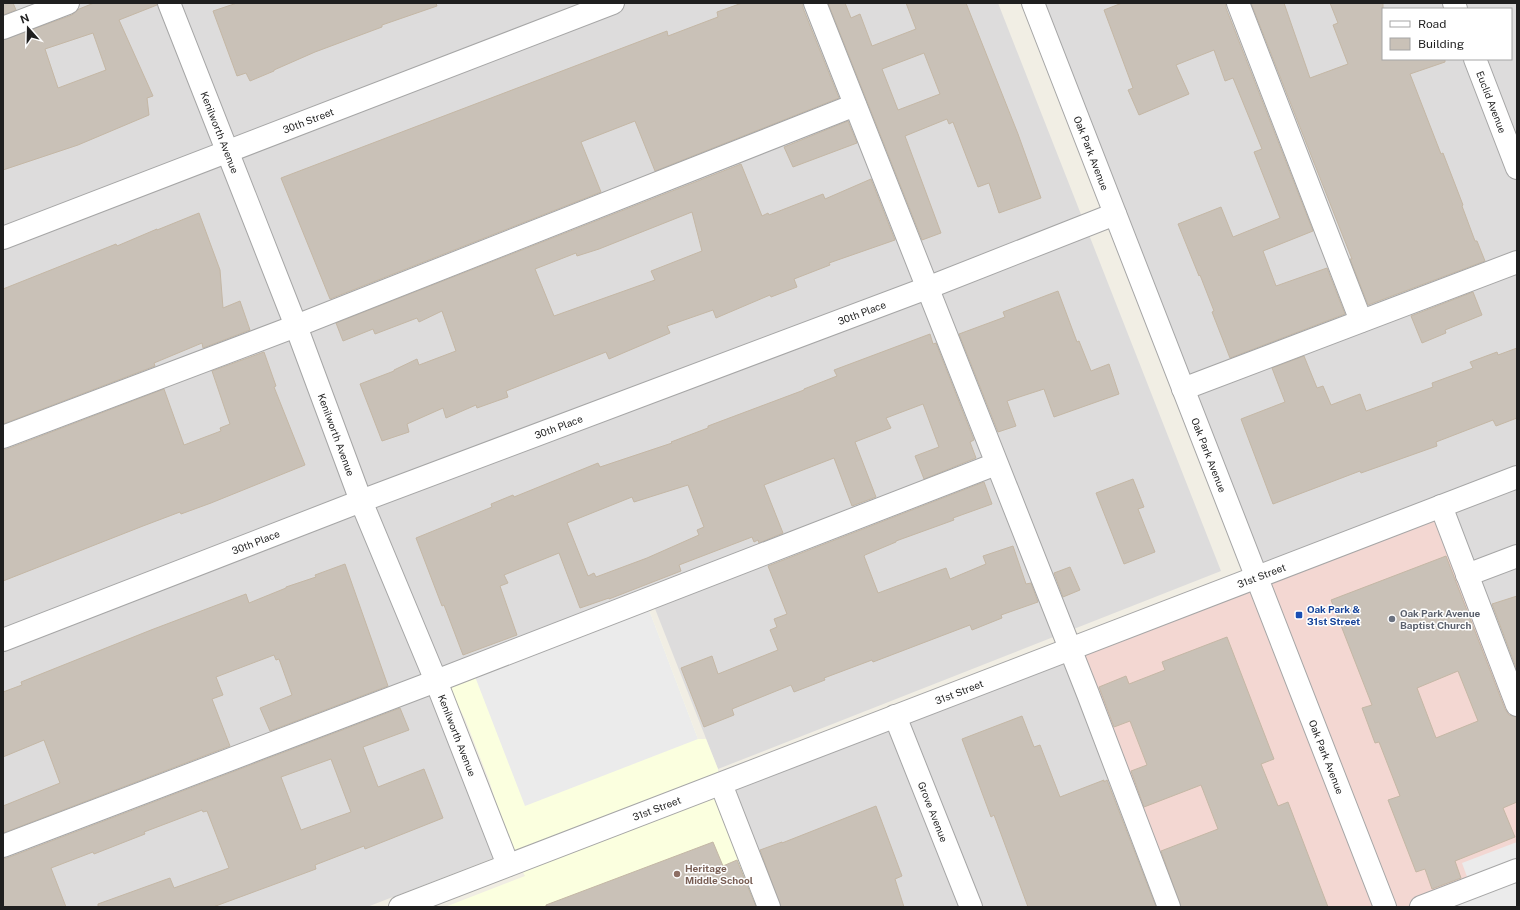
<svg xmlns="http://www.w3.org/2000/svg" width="1520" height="910" viewBox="0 0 1520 910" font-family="'Public Sans',sans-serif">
<rect width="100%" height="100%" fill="#f1eee4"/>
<!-- residential -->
<g fill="#dddcdc" fill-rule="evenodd">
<polygon points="3,3 998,3 1221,571 718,769 650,596 443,677 511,851 367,907 3,907"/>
<path d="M1042,3h475v465l-254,97zM1383,9h128v50h-128z"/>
<polygon points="1517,481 1517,690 1447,508"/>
<polygon points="1066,656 1165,907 762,907 718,792"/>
</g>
<!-- commercial -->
<polygon fill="#f3d7d2" points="1447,508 1517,690 1517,907 1165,907 1066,656"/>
<!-- education -->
<polygon fill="#fbffdf" points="648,607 698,739 706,739 718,769 718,792 762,907 445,907 525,876 511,851 489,780 465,719 443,677"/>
<!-- parking -->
<g fill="#ebebeb">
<polygon points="648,607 698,739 525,806 474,674"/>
<polygon points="1517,842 1517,907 1440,907 1470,885 1462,863"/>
</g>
<!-- building -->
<g fill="#c9c1b7" stroke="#c4b7a5" fill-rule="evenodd">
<polygon points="3,3 13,3 16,10 3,15"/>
<path d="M94,3h63v2l-38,15 34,76 -6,2 2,17 -71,30 -75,25v-130l69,-25 7,-6zM93,33l13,37 -48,18 -13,-39z"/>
<polygon points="237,3 436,3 437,6 382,25 382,27 315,52 274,70 274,71 250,81 246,73 237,76 213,11"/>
<polygon points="742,3 803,3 803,8 839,98 655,171 635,121 581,142 601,192 330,299 281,178 667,31 668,36 718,17 717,12"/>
<path d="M828,3h17l6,15 9,-4 12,32 44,-17 -10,-26h60l52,131 23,64 -42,15 -10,-30 -11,4 -25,-65 -4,2 -2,-5 -42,17 36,97 -19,7zM924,53l16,41 -42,16 -16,-41z"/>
<polygon points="1122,3 1226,3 1226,8 1313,231 1263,251 1276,286 1327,268 1345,314 1230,358 1212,312 1214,311 1200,275 1199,276 1178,224 1221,207 1233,237 1280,218 1254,152 1262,149 1233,78 1225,81 1214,50 1176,65 1189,94 1139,115 1128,90 1133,88 1104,10"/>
<polygon points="1251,3 1284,3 1310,78 1348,64 1333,25 1338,23 1330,3 1383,3 1383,59 1445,59 1445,62 1410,74 1441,154 1443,153 1463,205 1462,206 1475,241 1477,241 1485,261 1368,305 1350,259 1352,259"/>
<polygon points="848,121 857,143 793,167 784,147"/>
<path d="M741,164l21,52 6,-3 1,2 54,-21 2,5 46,-20 24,61 -66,23 1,2 -36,14 3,8 -26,10 -1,-2 -54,23 -3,-8 -46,16 3,7 -61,26 -3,-7 -100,39 2,6 -31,11 -1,-3 -30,13 -3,-10 -36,16 2,8 -27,9 -22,-57 34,-13v-1l23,-11 2,6 37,-14 -14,-40 -23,11 -2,-4 -42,16 -2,-5 -30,12 -7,-18zM692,212l10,39 -51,20 4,9 -101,36 -19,-47 41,-16 1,3 22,-7z"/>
<polygon points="199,213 220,270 223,308 240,301 250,330 203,348 202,343 154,363 155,366 3,424 3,289 116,244 117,246 157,229 157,230"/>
<polygon points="1058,291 1077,342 1079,341 1091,371 1109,364 1119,394 1054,417 1044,389 1007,401 1016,426 998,432 959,334 1005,317 1003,312"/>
<polygon points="1473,292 1482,315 1445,330 1446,333 1422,343 1411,316"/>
<path d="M930,334l3,10 3,-1 38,97 -4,2 6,16 -52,21 -9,-23 24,-9 -16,-43 -37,14 5,10 -36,14 21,55 -24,9 -18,-48 -70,27 19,48 -24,10 -1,-3 -4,2 -2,-5 -73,28 2,6 -72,28v-1l-29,10 -21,-55 -55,22 4,8 -8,3 17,49 -54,20 -19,-50 -2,1 -26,-68 76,-31 -1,-3 22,-9 1,2 84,-34 2,4 72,-24 -1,-1 37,-14v-2l96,-36v-1l33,-13 -3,-6zM688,485l16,42 -7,3 2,5 -52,23 -51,19 -2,-4 -6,3 -21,-53 65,-26 2,5z"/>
<polygon points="1517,348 1517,418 1496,426 1493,420 1436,442 1437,446 1361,473 1360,471 1273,504 1241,419 1285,402 1272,368 1304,356 1317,388 1323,386 1331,405 1360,394 1366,411 1433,387 1432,383 1473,368 1470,362 1497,352 1498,355"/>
<polygon points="264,352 276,386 274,387 305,465 211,503 181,514 180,512 143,526 3,581 3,449 7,449 164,389 184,445 221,431 220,428 230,424 212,371"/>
<polygon points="1133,479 1144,507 1138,509 1155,552 1124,564 1096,493"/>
<polygon points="984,482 992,504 953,518 954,520 896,541 896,542 865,555 864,556 878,593 946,568 950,579 986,564 983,556 1013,546 1026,584 1031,583 1038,602 1001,615 1002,618 972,630 970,625 873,662 872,660 824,678 825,680 794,692 791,685 732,709 734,715 704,727 681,668 712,656 718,674 778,650 770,630 777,627 774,619 787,614 768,566"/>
<path d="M1446,556l59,153 4,6 8,2v85l-14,6 12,29 -60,24 6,17 -29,11 -7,-20 -9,3 -28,-72 12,-4 -21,-54 -4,1 -13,-35 10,-3 -41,-105zM1458,671l20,50 -42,17 -19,-50z"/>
<polygon points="345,564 388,686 270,731 260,708 292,695 279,659 276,660 274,655 216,677 223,695 212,699 230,746 3,833 3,806 60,783 44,740 3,757 3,692 22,685 21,682 151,630 246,594 249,603 286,588 286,587 316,577 315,575"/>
<polygon points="1070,567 1080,590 1063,597 1054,573"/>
<polygon points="1517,596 1517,670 1492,604"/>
<polygon points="1227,637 1274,759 1261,764 1278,806 1288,802 1328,907 1181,907 1161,851 1218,829 1201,785 1144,807 1131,771 1147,765 1130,721 1114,727 1099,687 1126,676 1129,684 1165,670 1162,662"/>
<path d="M400,708l9,22 -46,17 15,40 46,-18 19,49 -78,31 -1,-3 -49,19 1,4 -103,38h-115v-3l72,-26 4,10 55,-20 -22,-57 -4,1 -1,-2 -58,22 1,2 -51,20 -1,-2 -42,16 15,39h-63v-49h4zM331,759l20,53 -50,18 -20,-53z"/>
<polygon points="1022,716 1034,747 1040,745 1060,797 1104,780 1104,782 1107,780 1156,907 1028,907 994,815 991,817 962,739"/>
<polygon points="876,806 902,876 895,879 904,907 781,907 760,850 782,842 782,843"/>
<polygon points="713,842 723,866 737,860 756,907 546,907 546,905"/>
</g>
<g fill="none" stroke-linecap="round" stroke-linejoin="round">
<defs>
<g id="minor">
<path id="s1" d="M169,3l127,323 65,175 75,180 72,184"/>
<polyline points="815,3 1088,694 1169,907"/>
<path id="s2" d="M1033,3l352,904"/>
<polyline points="1238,3 1361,321"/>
<polyline points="1454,3 1456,9"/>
<polyline points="3,28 68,3"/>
<path id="s3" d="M1475,59l42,109"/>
<path id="s4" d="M3,238l610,-235"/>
<polyline points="1183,389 1517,262"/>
<polyline points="3,437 296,326 855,105"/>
<polyline points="1441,506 1517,705"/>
<polyline points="1467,575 1517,556"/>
<path id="s5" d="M3,640l358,-139 566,-213 188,-74"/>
<path id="s6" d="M895,716l76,191"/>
<polyline points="721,784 769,907"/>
<polyline points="3,846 436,681 996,464"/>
<path id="s7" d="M400,907l1117,-430"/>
<polyline points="1421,907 1517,870"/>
</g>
</defs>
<!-- minor casing -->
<use href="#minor" stroke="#a6a6a6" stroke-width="24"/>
<!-- minor -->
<use href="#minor" stroke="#fff" stroke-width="22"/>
</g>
<!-- markers -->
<rect fill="#1a4fb4" stroke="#fff" stroke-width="1.5" x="1295" y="611" width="8" height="8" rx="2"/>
<circle fill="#6b7280" stroke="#fff" stroke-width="1.5" cx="1392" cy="619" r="4"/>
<circle fill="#8d6e63" stroke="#fff" stroke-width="1.5" cx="677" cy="874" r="4"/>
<g text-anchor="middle" stroke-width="3" stroke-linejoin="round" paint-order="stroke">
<!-- street labels -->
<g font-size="10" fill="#1f1f1f" stroke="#fff">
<text dy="4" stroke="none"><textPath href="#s3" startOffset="46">Euclid Avenue</textPath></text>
<text dy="4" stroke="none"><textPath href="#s4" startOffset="327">30th Street</textPath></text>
<text dy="4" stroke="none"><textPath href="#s1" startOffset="139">Kenilworth Avenue</textPath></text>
<text dy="4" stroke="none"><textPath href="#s2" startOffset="161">Oak Park Avenue</textPath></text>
<text dy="4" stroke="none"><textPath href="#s5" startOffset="919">30th Place</textPath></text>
<text dy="4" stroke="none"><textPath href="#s5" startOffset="595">30th Place</textPath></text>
<text dy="4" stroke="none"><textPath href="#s1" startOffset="463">Kenilworth Avenue</textPath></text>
<text dy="4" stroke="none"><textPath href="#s2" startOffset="485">Oak Park Avenue</textPath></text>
<text dy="4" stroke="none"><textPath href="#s5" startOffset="271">30th Place</textPath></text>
<text dy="4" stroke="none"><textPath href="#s7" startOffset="923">31st Street</textPath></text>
<text dy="4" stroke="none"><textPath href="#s7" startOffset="599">31st Street</textPath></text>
<text dy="4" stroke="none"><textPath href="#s1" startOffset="787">Kenilworth Avenue</textPath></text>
<text dy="4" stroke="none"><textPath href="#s2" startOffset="809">Oak Park Avenue</textPath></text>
<text dy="4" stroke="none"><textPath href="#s7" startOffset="275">31st Street</textPath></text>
<text dy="4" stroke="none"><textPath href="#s6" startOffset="103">Grove Avenue</textPath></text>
</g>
<!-- transit labels -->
<g font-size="10" font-weight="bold" fill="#164399" stroke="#fff" text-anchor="start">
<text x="1307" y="613">Oak Park &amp;<tspan x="1307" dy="12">31st Street</tspan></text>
</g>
<!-- worship labels -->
<g font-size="10" font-weight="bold" fill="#5b616d" stroke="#fff" text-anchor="start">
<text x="1400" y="617">Oak Park Avenue<tspan x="1400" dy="12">Baptist Church</tspan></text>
</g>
<!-- education labels -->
<g font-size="10" font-weight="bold" fill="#785e54" stroke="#fff" text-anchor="start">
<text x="685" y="872">Heritage<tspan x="685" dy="12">Middle School</tspan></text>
</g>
</g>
<!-- border -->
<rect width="1520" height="910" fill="none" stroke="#1f1f1f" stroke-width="8"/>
<!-- legend -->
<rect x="1382" y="8" width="130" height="52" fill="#ffffff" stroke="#a5a5a5"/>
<rect x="1390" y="21" width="20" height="6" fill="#ffffff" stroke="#a5a5a5"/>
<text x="1418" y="28" font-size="12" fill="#1f1f1f">Road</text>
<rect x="1390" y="38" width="20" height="12" fill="#c9c1b7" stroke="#a5a5a5"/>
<text x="1418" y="48" font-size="12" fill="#1f1f1f">Building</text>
<!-- north arrow -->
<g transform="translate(28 28) rotate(340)" stroke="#ffffff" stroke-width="3" paint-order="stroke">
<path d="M0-3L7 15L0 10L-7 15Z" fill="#1f1f1f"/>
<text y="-6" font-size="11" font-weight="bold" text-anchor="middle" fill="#1f1f1f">N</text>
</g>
</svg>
